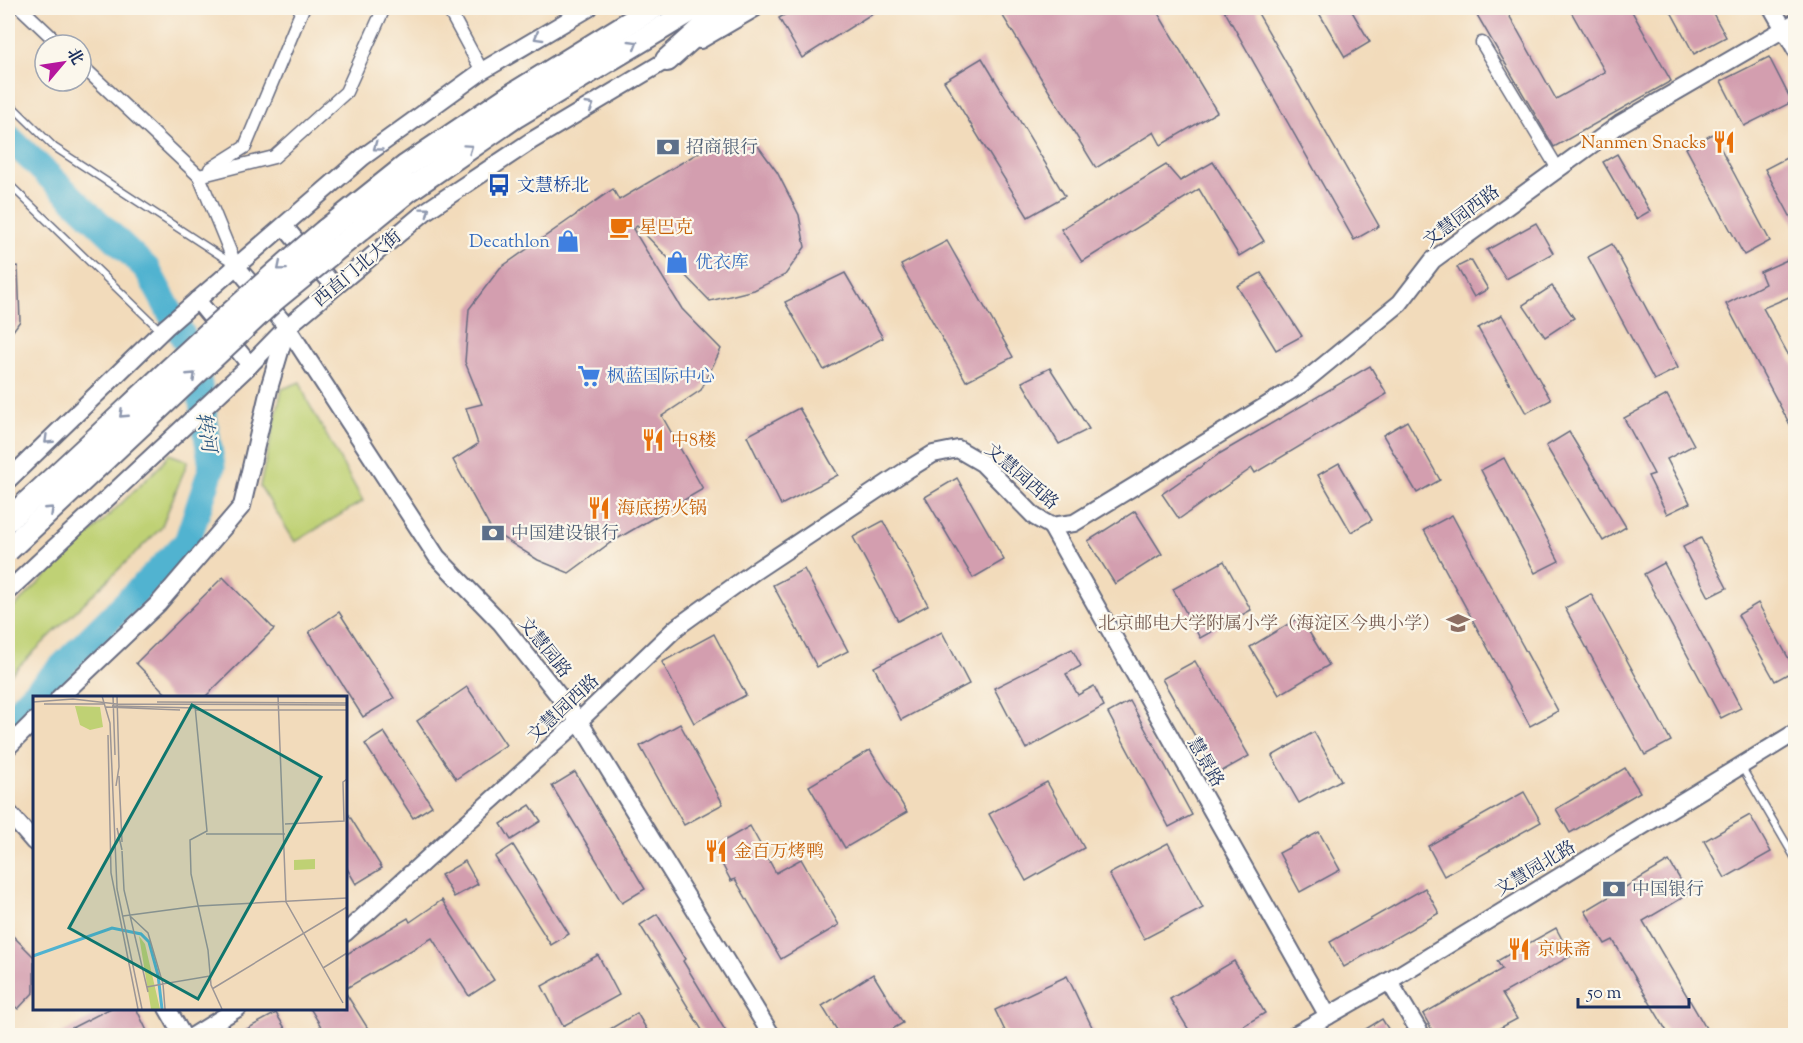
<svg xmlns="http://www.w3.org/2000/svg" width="1803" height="1043" viewBox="0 0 1803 1043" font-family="'Sorts Mill Goudy','Noto Serif SC',serif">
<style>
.green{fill:#bfd174;stroke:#6d8069;stroke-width:1.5}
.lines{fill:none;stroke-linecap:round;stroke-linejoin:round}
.river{stroke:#51b3d0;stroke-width:27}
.building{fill:#d39eaf}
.lane-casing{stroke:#666b7f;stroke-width:9}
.street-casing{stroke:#666b7f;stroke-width:15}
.secondary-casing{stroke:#666b7f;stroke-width:20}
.highway-casing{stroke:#666b7f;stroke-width:26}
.lane{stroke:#fff;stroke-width:6}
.street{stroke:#fff;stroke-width:12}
.secondary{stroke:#fff;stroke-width:16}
.highway{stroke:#fff;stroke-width:22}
.highway-bridge-casing{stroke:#666b7f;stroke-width:26;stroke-linecap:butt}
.highway-bridge{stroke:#fff;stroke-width:22}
.oneway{stroke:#8d97ae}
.labels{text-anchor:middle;stroke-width:4.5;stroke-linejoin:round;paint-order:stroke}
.food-label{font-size:18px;fill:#c56008;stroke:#fbf7ec;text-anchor:start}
.service-label{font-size:18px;fill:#4e5e75;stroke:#fbf7ec;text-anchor:start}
.transit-label{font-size:18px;fill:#164399;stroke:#fbf7ec;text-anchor:start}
.street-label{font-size:18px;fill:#1b2f5e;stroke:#fbf7ec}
.shop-label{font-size:18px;fill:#366cbe;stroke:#fbf7ec;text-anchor:start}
.education-label{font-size:18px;fill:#785e54;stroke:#fbf7ec;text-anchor:end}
.water-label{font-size:20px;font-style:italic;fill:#2b5780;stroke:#fbf7ec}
.inset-river{fill:none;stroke:#51b3d0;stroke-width:3}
.inset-road{fill:none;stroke:#9c9696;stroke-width:1.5}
.view{fill:#0f766e;fill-opacity:0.15;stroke:#0f766e;stroke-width:3}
.inset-edge{fill:none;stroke:#1b2f5e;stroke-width:3}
</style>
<rect width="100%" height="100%" fill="#fbf7ec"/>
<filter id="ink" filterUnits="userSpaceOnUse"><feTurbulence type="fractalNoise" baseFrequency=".0167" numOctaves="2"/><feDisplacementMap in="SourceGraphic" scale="12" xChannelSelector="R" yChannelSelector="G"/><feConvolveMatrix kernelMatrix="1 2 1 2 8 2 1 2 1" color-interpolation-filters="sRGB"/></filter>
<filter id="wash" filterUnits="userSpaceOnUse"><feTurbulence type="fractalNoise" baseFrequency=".008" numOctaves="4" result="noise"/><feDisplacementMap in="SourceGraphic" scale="24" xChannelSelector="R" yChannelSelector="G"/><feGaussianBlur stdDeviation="1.35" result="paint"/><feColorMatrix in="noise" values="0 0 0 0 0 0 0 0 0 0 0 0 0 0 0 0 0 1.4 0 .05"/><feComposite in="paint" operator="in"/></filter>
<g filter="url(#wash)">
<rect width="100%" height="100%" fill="#f2dbbb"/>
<g class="green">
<polygon points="300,382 308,402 363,501 295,542 260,486 282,389"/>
<polygon points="169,454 188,461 161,528 8,677 8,613 161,465"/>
</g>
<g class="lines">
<polyline class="river" points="8,137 147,269 195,359 212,467 187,542 8,720"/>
</g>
<g id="blocks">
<g class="building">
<polygon points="796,8 881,8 802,58 779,18"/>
<polygon points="998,8 1155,8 1217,112 1161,145 1154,132 1096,168"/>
<polygon points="1223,8 1255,8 1379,226 1354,240"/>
<polygon points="1316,8 1350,8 1370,42 1345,57"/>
<polygon points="1473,8 1505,8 1556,99 1605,72 1569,8 1630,8 1671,81 1554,147"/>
<polygon points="1669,8 1710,8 1726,37 1694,54"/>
<polygon points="1769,57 1792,102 1744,126 1721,81"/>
<polygon points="982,58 1065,196 1028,217 944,81"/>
<polygon points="1713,134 1770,241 1744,255 1686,148"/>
<polygon points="755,142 777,172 799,215 805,247 785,275 754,290 710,301 637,226 633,229 682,309 721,349 701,390 662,416 703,489 610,543 569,573 538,560 492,531 453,460 478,444 466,408 482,404 465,362 469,309 500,268 613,189 619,200 713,144"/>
<polygon points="1796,153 1796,227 1765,169"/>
<polygon points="1617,154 1650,211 1636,219 1603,162"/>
<polygon points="1213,162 1264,241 1239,256 1199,189 1082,262 1061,229 1166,165 1180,181"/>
<polygon points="1536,223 1553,253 1506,279 1487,250"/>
<polygon points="947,241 1013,357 966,381 901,265"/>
<polygon points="1612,244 1678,368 1654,380 1588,257"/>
<polygon points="1796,256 1796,294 1763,308 1796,369 1796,436 1726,304 1765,284 1760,272"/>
<polygon points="1471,260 1488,289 1474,297 1457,267"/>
<polygon points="18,266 20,321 8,338 8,267"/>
<polygon points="845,273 883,338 824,370 785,302"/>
<polygon points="1261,273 1302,336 1276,350 1237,286"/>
<polygon points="1552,286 1574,318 1545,337 1523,305"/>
<polygon points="1502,315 1551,400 1526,413 1478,328"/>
<polygon points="1370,366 1387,394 1255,473 1252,468 1179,519 1162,494 1219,454"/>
<polygon points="1050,368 1089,429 1059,444 1022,382"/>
<polygon points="1667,395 1694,445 1667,459 1690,503 1667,514 1648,476 1654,474 1624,418"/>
<polygon points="799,408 838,475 781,505 747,436"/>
<polygon points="1407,421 1440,480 1417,493 1383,435"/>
<polygon points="1569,432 1626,527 1603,541 1546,446"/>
<polygon points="1504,458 1559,561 1535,573 1481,470"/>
<polygon points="1339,463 1372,520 1351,532 1318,475"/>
<polygon points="957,478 1004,560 973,578 925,497"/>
<polygon points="1135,511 1162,554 1115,584 1088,541"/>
<polygon points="1452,515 1558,711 1530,726 1424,530"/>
<polygon points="883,521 928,605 898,621 853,537"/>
<polygon points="1701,538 1727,588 1709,597 1683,547"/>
<polygon points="1224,561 1251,610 1200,638 1173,589"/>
<polygon points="1664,563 1741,708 1721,718 1644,574"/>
<polygon points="804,569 848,651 817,667 773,585"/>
<polygon points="223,577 274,629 204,698 170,698 136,663"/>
<polygon points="1591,594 1671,741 1645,755 1565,608"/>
<polygon points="1758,603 1795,670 1775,681 1738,615"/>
<polygon points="339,612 394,698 363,717 309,632"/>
<polygon points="1300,617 1329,665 1279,695 1250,647"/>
<polygon points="942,632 969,684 901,720 874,667"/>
<polygon points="714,634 746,695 694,723 662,662"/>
<polygon points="1072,649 1081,666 1066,674 1078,695 1094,686 1104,706 1026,749 994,688"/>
<polygon points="1195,661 1249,756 1217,774 1162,679"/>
<polygon points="467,687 506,745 456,779 417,721"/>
<polygon points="1130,701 1192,815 1169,827 1108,713"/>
<polygon points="680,724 723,804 684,825 640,746"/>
<polygon points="384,732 432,806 413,818 365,744"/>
<polygon points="1314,732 1341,780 1299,803 1272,756"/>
<polygon points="870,750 907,812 845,848 809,786"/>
<polygon points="1625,768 1640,792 1570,833 1556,809"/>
<polygon points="575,772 645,889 622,903 552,786"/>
<polygon points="1047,782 1084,848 1026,881 989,814"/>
<polygon points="1524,792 1541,822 1444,876 1428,846"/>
<polygon points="530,805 541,821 511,840 501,824"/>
<polygon points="345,809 382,868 356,884 345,865"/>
<polygon points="1750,815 1771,852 1725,878 1704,841"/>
<polygon points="750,826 776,873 801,859 839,925 781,959 735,879 731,881 713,847"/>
<polygon points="1319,832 1340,870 1300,892 1279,853"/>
<polygon points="1168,843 1203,908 1144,939 1109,874"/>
<polygon points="513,845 569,934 551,945 495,857"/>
<polygon points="465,861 478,884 454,897 441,875"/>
<polygon points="1669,861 1689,894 1643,921 1710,1035 1669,1035 1613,940 1605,944 1585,911"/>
<polygon points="1425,888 1439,913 1344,967 1330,942"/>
<polygon points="442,900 494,980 469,996 432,938 345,989 345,955 408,918 410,922"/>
<polygon points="657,914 685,959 683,961 728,1035 705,1035 677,989 679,988 640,925"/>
<polygon points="1556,928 1571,956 1502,994 1517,1019 1487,1035 1435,1035 1423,1014 1502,969 1497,961"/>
<polygon points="8,931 34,957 34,992 18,1009 8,1000"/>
<polygon points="598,955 619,995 563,1026 542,986"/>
<polygon points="1234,961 1265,1013 1228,1035 1192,1035 1170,999"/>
<polygon points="873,974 903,1023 882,1035 840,1035 822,1006"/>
<polygon points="1067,976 1096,1035 1007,1035 995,1010"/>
<polygon points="345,992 372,1035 326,1035 310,1008 345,1008"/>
<polygon points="111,1008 136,1008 149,1035 58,1035"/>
<polygon points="276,1013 289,1035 236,1035"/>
<polygon points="637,1013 650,1035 600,1035"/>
<polygon points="1382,1019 1392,1035 1356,1035"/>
</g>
</g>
</g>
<g filter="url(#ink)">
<use href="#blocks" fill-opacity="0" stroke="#666b7f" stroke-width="1.5"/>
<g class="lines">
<g class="lane-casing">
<g id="lane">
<polyline points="8,102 54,147 233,264"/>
<polyline points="8,183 161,331"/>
<polyline points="1741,766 1796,860"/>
</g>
</g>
<g class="street-casing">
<g id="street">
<polyline points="21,8 60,45"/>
<polyline points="448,8 482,71"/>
<polyline points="1482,43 1558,169"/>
<polyline points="81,65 199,176 236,266"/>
<polyline points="210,169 245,147 303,8"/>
<polyline points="199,176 274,157 346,92 384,8"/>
</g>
</g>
<g class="secondary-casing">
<g id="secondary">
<polyline points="1772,8 1796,50"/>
<polyline points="700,40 755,8"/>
<polyline points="284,226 334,286"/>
<polyline points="236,266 287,327 437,557 501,623 579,721 772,1036"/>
<polyline points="197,300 250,365"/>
<polyline points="8,480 166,327 363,157 482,71 589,8"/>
<polyline points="1051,526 1328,1016"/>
<polyline points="8,591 250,365 287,327 426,211 531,141 675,55"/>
<polyline points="59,698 158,604 242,506 270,385 286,331"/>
<polyline points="8,747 34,721"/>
<polyline points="8,812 34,842"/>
<polyline points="345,933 579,721 677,627 755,571 907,470 933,454 958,449 982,463 1035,517 1051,526 1074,523 1300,385 1400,303 1433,260 1620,124 1796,22"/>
<polyline points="1389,981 1422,1036"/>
<polyline points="167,1008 183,1036"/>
<polyline points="193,1036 238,1008"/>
<polyline points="1293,1036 1389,981 1796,732"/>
</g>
</g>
<g class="highway-casing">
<g id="highway">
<polyline points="667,60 725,8"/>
<polyline points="326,230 406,166 507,98 653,8"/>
<polyline points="339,247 409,190 516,116 695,8"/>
</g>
</g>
<use href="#lane" class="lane"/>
<use href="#street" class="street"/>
<use href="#secondary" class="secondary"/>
<use href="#highway" class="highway"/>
<g class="highway-bridge-casing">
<g id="highway-bridge">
<path d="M8 520C114 424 216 322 326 230"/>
<polyline points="8,550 274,300 339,247"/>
</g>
</g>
<use href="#highway-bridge" class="highway-bridge"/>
</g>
<defs><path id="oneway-chevron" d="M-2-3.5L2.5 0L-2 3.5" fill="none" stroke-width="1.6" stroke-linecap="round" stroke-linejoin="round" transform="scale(1.5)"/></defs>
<g class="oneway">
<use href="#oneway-chevron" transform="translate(538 37) rotate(149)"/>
<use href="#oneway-chevron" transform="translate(634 44) rotate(-31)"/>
<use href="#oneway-chevron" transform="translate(590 106) rotate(-31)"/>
<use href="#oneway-chevron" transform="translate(377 147) rotate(144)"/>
<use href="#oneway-chevron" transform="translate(469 148) rotate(-35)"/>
<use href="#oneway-chevron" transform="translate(426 211) rotate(-37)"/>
<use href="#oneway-chevron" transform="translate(281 267) rotate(140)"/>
<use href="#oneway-chevron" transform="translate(192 376) rotate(-43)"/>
<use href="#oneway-chevron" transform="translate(123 414) rotate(137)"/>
<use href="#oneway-chevron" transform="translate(48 440) rotate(136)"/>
<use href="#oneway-chevron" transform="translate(50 510) rotate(-43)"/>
</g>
</g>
<defs>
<g id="restaurant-bare" transform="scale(1.8)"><path d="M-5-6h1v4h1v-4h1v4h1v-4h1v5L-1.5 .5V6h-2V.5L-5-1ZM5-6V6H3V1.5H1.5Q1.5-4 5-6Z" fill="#e8710a" stroke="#fbf7ec" stroke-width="2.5" paint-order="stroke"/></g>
<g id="bank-bare" transform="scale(1.8)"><path d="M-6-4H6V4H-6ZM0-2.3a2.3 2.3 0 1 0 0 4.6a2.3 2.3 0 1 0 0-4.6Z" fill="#5c6f8a" stroke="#fbf7ec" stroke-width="2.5" paint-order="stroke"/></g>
<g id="bus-bare" transform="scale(1.8)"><path d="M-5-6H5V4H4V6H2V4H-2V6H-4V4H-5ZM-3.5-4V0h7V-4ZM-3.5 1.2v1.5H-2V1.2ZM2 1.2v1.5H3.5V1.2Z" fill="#1a4fb4" stroke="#fbf7ec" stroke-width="2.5" paint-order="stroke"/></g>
<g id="cafe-bare" transform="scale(1.8)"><path d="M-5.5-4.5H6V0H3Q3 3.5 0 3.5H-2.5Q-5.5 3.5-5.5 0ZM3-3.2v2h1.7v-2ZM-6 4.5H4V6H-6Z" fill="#e8710a" stroke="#fbf7ec" stroke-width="2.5" paint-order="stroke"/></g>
<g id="shop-bare" transform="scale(1.8)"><path d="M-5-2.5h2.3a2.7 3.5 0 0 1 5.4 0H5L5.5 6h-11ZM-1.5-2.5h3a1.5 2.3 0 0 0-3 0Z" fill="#3f7fe0" stroke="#fbf7ec" stroke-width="2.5" paint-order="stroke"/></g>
<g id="supermarket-bare" transform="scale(1.8)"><path d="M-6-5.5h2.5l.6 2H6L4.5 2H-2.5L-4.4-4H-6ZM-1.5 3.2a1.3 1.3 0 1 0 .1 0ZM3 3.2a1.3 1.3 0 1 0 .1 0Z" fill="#3f7fe0" stroke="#fbf7ec" stroke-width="2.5" paint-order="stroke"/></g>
<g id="school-bare" transform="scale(1.8)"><path d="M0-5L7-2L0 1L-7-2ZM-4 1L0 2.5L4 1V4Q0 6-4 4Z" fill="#8d6e63" stroke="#fbf7ec" stroke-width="2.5" paint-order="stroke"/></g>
</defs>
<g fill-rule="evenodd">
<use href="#restaurant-bare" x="1724" y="142"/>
<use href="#bank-bare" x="668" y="147"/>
<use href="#bus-bare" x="499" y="185"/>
<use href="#cafe-bare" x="621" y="227"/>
<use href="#shop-bare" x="568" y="241"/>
<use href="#shop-bare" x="677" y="262"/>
<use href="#supermarket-bare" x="589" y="376"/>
<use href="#restaurant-bare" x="653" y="440"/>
<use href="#restaurant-bare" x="599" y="508"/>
<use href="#bank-bare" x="493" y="533"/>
<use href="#school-bare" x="1458" y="623"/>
<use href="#restaurant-bare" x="716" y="851"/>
<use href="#bank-bare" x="1614" y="889"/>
<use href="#restaurant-bare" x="1519" y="949"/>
</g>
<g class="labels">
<g class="food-label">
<text x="1706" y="148" text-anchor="end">Nanmen Snacks</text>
<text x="639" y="233">星巴克</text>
<text x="671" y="446">中8楼</text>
<text x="617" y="514">海底捞火锅</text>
<text x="734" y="857">金百万烤鸭</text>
<text x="1537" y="955">京味斋</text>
</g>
<g class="service-label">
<text x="686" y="153">招商银行</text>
<text x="511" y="539">中国建设银行</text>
<text x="1632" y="895">中国银行</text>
</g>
<g class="transit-label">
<text x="517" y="191">文慧桥北</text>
</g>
<g class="street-label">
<text transform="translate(1461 216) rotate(-37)" y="6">文慧园西路</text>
<text transform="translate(357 268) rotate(-40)" y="6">西直门北大街</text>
<text transform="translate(1022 476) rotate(41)" y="6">文慧园西路</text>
<text transform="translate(545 647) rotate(51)" y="6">文慧园路</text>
<text transform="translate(563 708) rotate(-43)" y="6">文慧园西路</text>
<text transform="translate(1206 762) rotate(60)" y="6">慧景路</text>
<text transform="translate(1535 868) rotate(-31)" y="6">文慧园北路</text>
</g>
<g class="shop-label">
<text x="550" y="247" text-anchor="end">Decathlon</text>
<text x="695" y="268">优衣库</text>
<text x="607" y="382">枫蓝国际中心</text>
</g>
<g class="education-label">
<text x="1440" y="629">北京邮电大学附属小学（海淀区今典小学）</text>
</g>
<g class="water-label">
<text transform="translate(207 432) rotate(81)" y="7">转河</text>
</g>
</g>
<g transform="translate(33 696)">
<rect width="314" height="314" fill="#f2dbbb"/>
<path d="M42 10 67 11 70 31 57 34 47 29ZM282 163V173L261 174V164ZM106 240 112 248 127 313H118Z" fill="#bfd174"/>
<path class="inset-river" d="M0 260 79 232 108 238 116 246 125 279 129 313"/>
<path class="inset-road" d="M69 0 77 27 84 193 109 313M80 0 82 59M84 0 86 71M245 0 253 206 310 307M0 6 40 3 84 8 314 9M124 6 314 7M11 8H71M79 10 164 12M162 10 174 135 157 144 158 178 175 254 178 289 189 313M73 11 147 14M163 14H314M75 39 78 177 105 313M86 80 89 146M83 90 86 71M252 128 311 125 310 86 314 83M84 132 89 154M173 138H252M89 155 91 194 115 296M90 220 165 210 314 202M97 220 115 237 130 288 177 280M290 272 314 257M114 291 130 288 132 313M179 293 314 211"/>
<path class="view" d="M159 9 288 81 165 303 36 232Z"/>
<rect width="314" height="314" class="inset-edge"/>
</g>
<rect width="1803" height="1043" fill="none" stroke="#fbf7ec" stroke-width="30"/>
<g transform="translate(63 63) rotate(61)"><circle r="28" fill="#fbf7ec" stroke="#a1a7b3" stroke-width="1.5"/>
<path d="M0-4.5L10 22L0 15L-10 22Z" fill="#b5179e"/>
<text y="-9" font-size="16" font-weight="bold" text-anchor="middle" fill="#1b2f5e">北</text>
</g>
<path d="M1578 998v9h111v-9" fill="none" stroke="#1b2f5e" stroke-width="3"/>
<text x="1587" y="998" font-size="18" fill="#1b2f5e" stroke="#fbf7ec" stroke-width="4.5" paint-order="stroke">50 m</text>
</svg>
